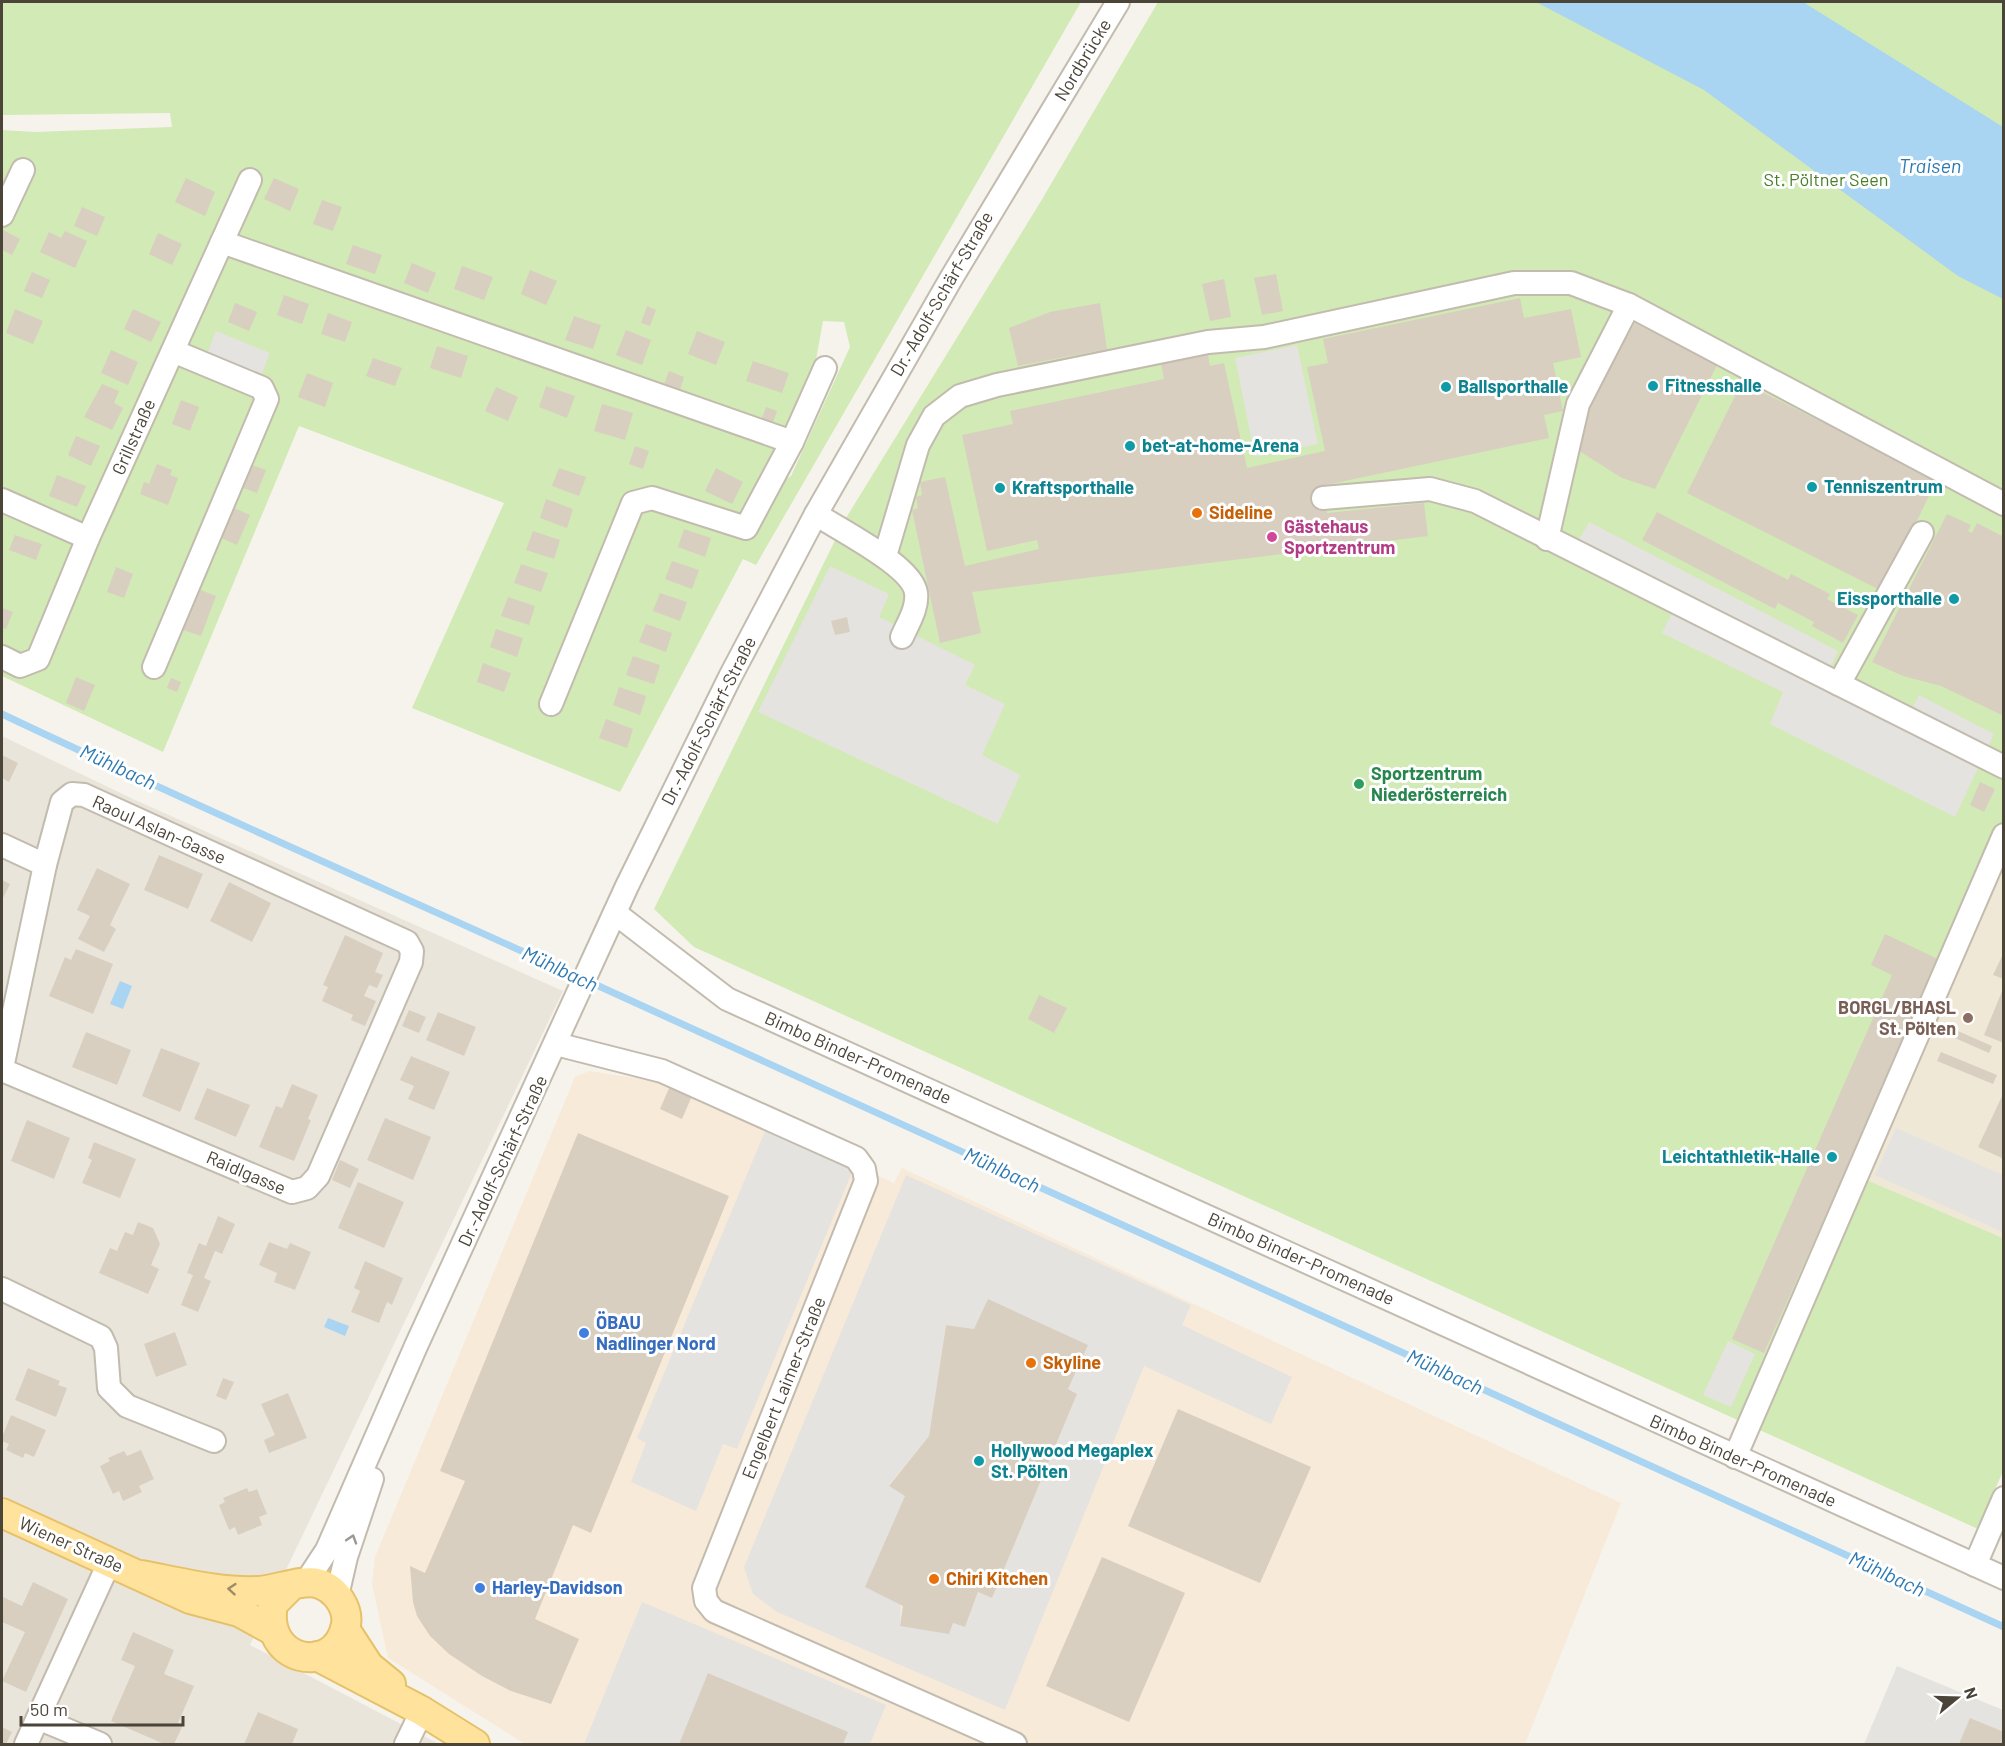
<svg xmlns="http://www.w3.org/2000/svg" width="2005" height="1746" viewBox="0 0 2005 1746" font-family="Barlow,sans-serif">
<style>
.residential{fill:#eae5da}
.commercial{fill:#f7ead8}
.education{fill:#efe8d6}
.green{fill:#d2eab5;fill-rule:evenodd}
.parking{fill:#e5e3e0;fill-rule:evenodd}
.water{fill:#a9d4f2}
.lines{fill:none;stroke-linecap:round;stroke-linejoin:round}
.stream{stroke:#a9d4f2;stroke-width:7}
.building{fill:#d8cfc1}
.minor-casing{stroke:#c2bbae;stroke-width:26}
.major-casing{stroke:#e6c16a;stroke-width:32}
.minor{stroke:#fff;stroke-width:22}
.major{stroke:#ffe39c;stroke-width:28}
.oneway{stroke:#9c9892}
.oneway2{stroke:#9c8c66}
.culture-dot{fill:#0f9aa8;stroke:#fff;stroke-width:2}
.food-dot{fill:#e8710a;stroke:#fff;stroke-width:2}
.hotel-dot{fill:#d1479c;stroke:#fff;stroke-width:2}
.leisure-dot{fill:#2e9e5b;stroke:#fff;stroke-width:2}
.education-dot{fill:#8d6e63;stroke:#fff;stroke-width:2}
.shop-dot{fill:#3f7fe0;stroke:#fff;stroke-width:2}
.labels{text-anchor:middle;stroke-width:6;stroke-linejoin:round;paint-order:stroke}
.street-label{font-size:18px;fill:#4b4439;stroke:#fff}
.park-label{font-size:18px;fill:#4a7f2a;stroke:#fff}
.culture-label{font-size:18px;font-weight:bold;fill:#0d838f;stroke:#fff;text-anchor:start}
.food-label{font-size:18px;font-weight:bold;fill:#c56008;stroke:#fff;text-anchor:start}
.hotel-label{font-size:18px;font-weight:bold;fill:#b23c85;stroke:#fff;text-anchor:start}
.leisure-label{font-size:18px;font-weight:bold;fill:#27864d;stroke:#fff;text-anchor:start}
.education-label{font-size:18px;font-weight:bold;fill:#785e54;stroke:#fff;text-anchor:end}
.shop-label{font-size:18px;font-weight:bold;fill:#366cbe;stroke:#fff;text-anchor:start}
.water-label{font-size:20px;font-style:italic;fill:#2e7ab2;stroke:#fff}
</style>
<rect width="100%" height="100%" fill="#f6f3ec"/>
<polygon class="residential" points="2,736 133,799 563,991 250,1645 439,1744 2,1744"/>
<polygon class="commercial" points="589,1071 673,1084 894,1183 902,1168 1621,1503 1525,1744 525,1744 388,1658 372,1584 375,1557 575,1077"/>
<polygon class="education" points="2003,858 2003,1238 1862,1178"/>
<g class="green">
<path d="M2 2H1081L756 565 743 559 620 792 412 708 504 503 299 426 163 752 2 676V130L35 132 172 127 170 113 2 115ZM823 321 844 322 850 347 791 476 773 488 816 360Z"/>
<polygon points="1158,2 2003,2 2003,858 1862,1178 2003,1238 2003,1471 1978,1529 694,947 654,909 846,518 1041,201"/>
</g>
<g class="parking">
<polygon points="216,331 270,353 261,376 207,354"/>
<polygon points="1297,345 1318,444 1255,457 1235,358"/>
<polygon points="1589,522 1838,651 1829,670 1579,540"/>
<polygon points="830,566 889,594 879,617 975,665 965,685 1005,704 982,755 1020,775 998,824 758,712"/>
<polygon points="1673,611 1904,725 1919,695 1994,734 1955,817 1770,724 1783,692 1662,633"/>
<polygon points="1896,1128 2003,1175 2003,1232 1875,1175"/>
<polygon points="765,1131 853,1170 737,1449 723,1444 696,1511 631,1482 646,1443 637,1438"/>
<path d="M906 1175 1191 1305 1182 1325 1292 1377 1271 1424 1144 1366 1005 1710 777 1612 753 1594 744 1567ZM946 1325 1087 1346 1068 1389 1077 1394 992 1598 978 1592 965 1627 953 1623 900 1626 905 1496 889 1485 929 1436Z"/>
<polygon points="1728,1341 1755,1354 1731,1407 1703,1395"/>
<polygon points="642,1602 886,1705 870,1744 843,1744 847,1733 709,1673 679,1744 584,1744"/>
<polygon points="1897,1666 2003,1710 2003,1744 1864,1744"/>
</g>
<g class="water">
<polygon points="1536,2 1803,2 2003,127 2003,299 1958,276 1704,90"/>
<polygon points="120,981 132,986 123,1009 110,1004"/>
<polygon points="328,1318 349,1326 345,1336 324,1327"/>
</g>
<g class="lines">
<path class="stream" d="M2 714C208 812 418 903 625 998 1084 1209 1545 1416 2004 1627"/>
</g>
<g class="building">
<polygon points="186,178 215,192 205,216 175,202"/>
<polygon points="274,178 299,189 290,211 264,199"/>
<polygon points="322,200 342,207 333,231 313,224"/>
<polygon points="82,207 105,217 97,236 74,226"/>
<polygon points="3,230 20,239 12,255 2,250"/>
<polygon points="65,231 87,241 75,268 40,252 49,232 61,238"/>
<polygon points="158,233 182,244 172,265 149,254"/>
<polygon points="353,245 382,255 375,274 346,264"/>
<polygon points="412,263 436,273 428,293 404,283"/>
<polygon points="462,266 493,277 484,300 454,289"/>
<polygon points="530,270 557,281 546,305 521,294"/>
<polygon points="32,272 50,280 42,298 24,291"/>
<polygon points="1276,274 1283,311 1262,315 1254,278"/>
<polygon points="1224,279 1231,317 1210,321 1202,284"/>
<polygon points="284,295 309,304 302,324 277,315"/>
<polygon points="1520,298 1524,318 1571,309 1581,357 1553,363 1563,411 1544,415 1549,438 1321,486 1327,513 1424,503 1428,536 972,592 981,633 940,643 912,510 918,508 916,497 922,495 920,482 945,477 965,566 1039,549 1037,540 987,551 962,435 1013,424 1010,411 1164,379 1161,364 1208,355 1210,366 1224,363 1247,468 1325,451 1307,367 1328,363 1323,339"/>
<polygon points="235,303 257,312 249,331 228,322"/>
<polygon points="1100,303 1107,349 1018,366 1009,328 1050,312"/>
<polygon points="647,306 656,310 650,326 641,323"/>
<polygon points="15,309 43,321 33,344 6,333"/>
<polygon points="133,309 161,322 151,342 124,329"/>
<polygon points="328,313 352,322 345,342 321,334"/>
<polygon points="574,316 601,325 593,349 565,340"/>
<polygon points="1635,323 1717,365 1655,489 1622,478 1573,447 1587,406"/>
<polygon points="626,330 651,340 642,365 616,355"/>
<polygon points="697,331 725,342 716,365 688,354"/>
<polygon points="437,346 468,356 461,378 430,368"/>
<polygon points="111,350 138,362 128,385 101,373"/>
<polygon points="373,358 402,368 395,386 366,376"/>
<polygon points="753,361 789,373 782,393 746,381"/>
<polygon points="669,371 684,377 679,393 663,387"/>
<polygon points="307,373 333,383 325,407 298,397"/>
<polygon points="1742,382 1937,480 1882,591 1687,493"/>
<polygon points="102,384 119,391 114,403 123,408 112,430 84,417"/>
<polygon points="546,386 575,396 567,418 539,407"/>
<polygon points="496,387 518,397 508,421 485,411"/>
<polygon points="181,400 199,407 190,431 172,424"/>
<polygon points="602,404 633,413 625,440 594,431"/>
<polygon points="766,407 777,411 772,425 761,421"/>
<polygon points="76,436 100,446 91,466 68,455"/>
<polygon points="635,446 649,451 643,469 629,464"/>
<polygon points="157,464 172,470 170,475 178,478 168,505 140,494 144,482 149,484"/>
<polygon points="249,464 266,470 257,493 241,487"/>
<polygon points="559,468 586,477 579,496 552,486"/>
<polygon points="716,468 743,482 732,504 705,491"/>
<polygon points="57,475 86,486 77,507 49,496"/>
<polygon points="546,499 573,509 567,528 540,518"/>
<polygon points="232,507 250,515 237,545 219,537"/>
<polygon points="1657,512 1788,580 1791,574 1830,594 1827,599 1858,615 1843,643 1812,626 1814,622 1778,603 1775,609 1642,540"/>
<polygon points="1947,514 1971,525 1968,531 1972,533 1977,523 2004,537 2004,716 1941,686 1903,676 1872,662"/>
<polygon points="684,529 711,538 705,557 678,547"/>
<polygon points="533,531 560,540 554,559 526,550"/>
<polygon points="15,535 42,544 36,560 9,550"/>
<polygon points="672,561 699,570 692,589 665,579"/>
<polygon points="521,564 548,573 541,592 514,583"/>
<polygon points="116,567 133,574 124,598 107,592"/>
<polygon points="193,587 216,596 201,636 177,628"/>
<polygon points="660,593 687,602 680,621 653,611"/>
<polygon points="508,597 535,606 529,625 501,616"/>
<polygon points="2,608 13,612 6,629 2,628"/>
<polygon points="847,617 850,632 835,635 831,621"/>
<polygon points="646,624 672,633 666,652 639,642"/>
<polygon points="496,629 523,638 517,657 490,647"/>
<polygon points="633,656 660,665 654,684 626,675"/>
<polygon points="483,663 511,673 504,692 477,682"/>
<polygon points="76,677 95,685 84,711 66,703"/>
<polygon points="171,678 181,682 177,692 167,688"/>
<polygon points="619,687 646,696 640,715 613,705"/>
<polygon points="606,719 633,729 627,748 599,738"/>
<polygon points="2,755 18,763 9,782 2,778"/>
<polygon points="1980,782 1995,789 1984,812 1970,805"/>
<polygon points="159,855 203,874 188,909 144,890"/>
<polygon points="97,868 130,884 110,925 116,929 104,952 78,939 90,916 77,910"/>
<polygon points="2,880 10,884 2,900"/>
<polygon points="229,882 271,903 252,942 210,921"/>
<polygon points="1885,934 1940,960 1764,1353 1732,1339 1892,975 1871,965"/>
<polygon points="345,935 383,953 375,972 383,975 377,988 369,985 364,996 376,1001 365,1026 351,1020 353,1015 322,1001 328,987 323,985"/>
<polygon points="76,949 113,964 93,1014 49,996 65,957 71,960"/>
<polygon points="2004,952 2004,979 1993,975"/>
<polygon points="2003,989 2004,989 2004,1043 1984,1035"/>
<polygon points="1039,995 1067,1008 1054,1033 1028,1019"/>
<polygon points="409,1010 426,1017 419,1033 402,1026"/>
<polygon points="438,1012 476,1027 464,1056 426,1040"/>
<polygon points="1951,1028 1992,1046 1989,1053 1948,1035"/>
<polygon points="86,1032 131,1050 117,1085 72,1067"/>
<polygon points="161,1048 200,1063 180,1112 142,1096"/>
<polygon points="1941,1052 1997,1075 1993,1084 1937,1061"/>
<polygon points="411,1056 450,1072 434,1110 408,1099 414,1086 400,1080"/>
<polygon points="292,1084 318,1095 308,1119 311,1120 294,1161 259,1147 276,1106 282,1108"/>
<polygon points="670,1086 692,1096 682,1119 660,1109"/>
<polygon points="207,1088 250,1105 236,1137 194,1119"/>
<polygon points="2004,1092 2004,1159 1978,1147"/>
<polygon points="385,1118 431,1137 413,1180 367,1160"/>
<polygon points="27,1120 70,1138 54,1179 11,1161"/>
<polygon points="578,1133 729,1196 591,1533 573,1525 535,1619 579,1639 551,1704 511,1691 482,1676 449,1654 430,1636 417,1616 413,1602 410,1566 425,1573 465,1481 440,1471"/>
<polygon points="94,1142 136,1159 120,1198 82,1183 92,1160 88,1158"/>
<polygon points="340,1160 359,1169 350,1188 332,1180"/>
<polygon points="358,1182 404,1202 384,1248 338,1228"/>
<polygon points="218,1216 235,1224 222,1254 215,1251 204,1278 211,1281 198,1312 181,1305 193,1275 187,1273 199,1243 206,1246"/>
<polygon points="138,1222 153,1228 160,1244 151,1265 159,1269 148,1294 99,1273 110,1248 117,1251 125,1232 133,1235"/>
<polygon points="269,1242 287,1249 290,1243 311,1252 295,1290 274,1282 277,1273 259,1265"/>
<polygon points="365,1261 403,1278 392,1305 387,1302 379,1323 351,1312 360,1291 354,1288"/>
<polygon points="988,1299 1088,1345 1068,1389 1077,1394 992,1598 978,1592 965,1627 953,1623 949,1634 900,1626 903,1606 865,1587 905,1496 889,1486 929,1436 946,1325 974,1329"/>
<polygon points="175,1332 187,1365 156,1377 144,1344"/>
<polygon points="28,1368 60,1381 58,1385 67,1388 56,1417 15,1400"/>
<polygon points="223,1378 234,1382 226,1400 216,1396"/>
<polygon points="288,1393 307,1438 269,1453 264,1440 275,1435 261,1404"/>
<polygon points="1178,1409 1311,1467 1260,1583 1128,1526"/>
<polygon points="11,1415 46,1430 34,1457 25,1453 23,1458 6,1450 9,1444 2,1441 2,1437"/>
<polygon points="141,1450 154,1479 139,1486 142,1492 123,1501 119,1491 113,1494 100,1466 110,1461 108,1458 124,1451 127,1456"/>
<polygon points="247,1488 249,1492 257,1489 267,1514 259,1517 262,1525 238,1535 235,1527 229,1530 219,1505 225,1502 223,1498"/>
<polygon points="1102,1557 1185,1593 1129,1722 1046,1686"/>
<polygon points="33,1582 68,1599 26,1692 2,1681 25,1632 2,1622 2,1602 3,1597 22,1606"/>
<polygon points="133,1632 174,1650 164,1674 194,1686 178,1723 183,1725 174,1744 164,1744 111,1721 135,1666 121,1660"/>
<polygon points="708,1673 848,1732 843,1744 679,1744"/>
<polygon points="258,1712 298,1729 292,1744 244,1744"/>
<polygon points="1970,1718 2004,1732 2004,1744 1959,1744"/>
<polygon points="2,1727 12,1732 6,1744 2,1744"/>
</g>
<g class="lines">
<g class="minor-casing">
<g id="minor">
<polyline points="2,215 23,170"/>
<polyline points="222,242 792,442 825,368"/>
<polyline points="1323,498 1430,489 1475,501 2004,767"/>
<polyline points="2,500 88,538"/>
<path d="M816 514C839 530 913 566 916 593 918 608 908 623 902 637"/>
<polyline points="1547,539 1578,404 1629,305"/>
<polyline points="885,556 918,445 934,416 960,396 997,385 1208,342 1264,337 1514,283 1571,283 1629,305 2004,504"/>
<polyline points="2,657 20,666 38,659 88,538 250,180"/>
<polyline points="154,667 267,399 262,388 173,351"/>
<polyline points="1839,684 1922,533"/>
<polyline points="551,704 633,503 652,498 746,528 792,442"/>
<polyline points="2,845 45,865"/>
<polyline points="615,913 727,999 2004,1578"/>
<polyline points="556,1044 662,1071 856,1158 864,1169 866,1181 704,1588 706,1601 714,1611 1015,1744"/>
<polyline points="2,1068 45,865 62,802 72,794 84,795 407,942 412,951 411,962 318,1176 307,1188 292,1192 2,1070"/>
<polyline points="2,1289 101,1337 106,1348 109,1388 127,1406 214,1441"/>
<polyline points="1735,1457 2004,835"/>
<polyline points="1975,1565 2004,1498"/>
<polyline points="306,1582 327,1550 416,1346 627,886 730,677 816,514 952,277 1118,2"/>
<polyline points="337,1596 346,1557 372,1479"/>
<polyline points="38,1718 100,1744"/>
<polyline points="26,1744 109,1563"/>
<polyline points="406,1744 422,1711"/>
</g>
</g>
<g class="major-casing">
<g id="major">
<polyline points="2,1513 190,1599 239,1612 272,1630"/>
<path d="M141 1575C179 1582 220 1593 259 1591 276 1590 303 1579 317 1583 336 1588 351 1610 345 1629 332 1676 262 1662 273 1604L290 1587"/>
<polyline points="345,1629 369,1666 391,1684"/>
<polyline points="317,1656 422,1711 475,1744"/>
</g>
</g>
<use href="#minor" class="minor"/>
<use href="#major" class="major"/>
</g>
<defs><path id="oneway-chevron" d="M-2-3.5L2.5 0L-2 3.5" fill="none" stroke-width="1.6" stroke-linecap="round" stroke-linejoin="round" transform="scale(1.5)"/></defs>
<use class="oneway" href="#oneway-chevron" transform="translate(352 1539) rotate(-72)"/>
<use class="oneway2" href="#oneway-chevron" transform="translate(232 1589) rotate(-175)"/>
<g class="culture-dot">
<circle cx="1653" cy="386" r="6"/>
<circle cx="1446" cy="387" r="6"/>
<circle cx="1130" cy="446" r="6"/>
<circle cx="1812" cy="487" r="6"/>
<circle cx="1000" cy="488" r="6"/>
<circle cx="1954" cy="599" r="6"/>
<circle cx="1832" cy="1157" r="6"/>
<circle cx="979" cy="1461" r="6"/>
</g>
<g class="food-dot">
<circle cx="1197" cy="513" r="6"/>
<circle cx="1031" cy="1363" r="6"/>
<circle cx="934" cy="1579" r="6"/>
</g>
<circle class="hotel-dot" cx="1272" cy="537" r="6"/>
<circle class="leisure-dot" cx="1359" cy="784" r="6"/>
<circle class="education-dot" cx="1968" cy="1018" r="6"/>
<g class="shop-dot">
<circle cx="584" cy="1333" r="6"/>
<circle cx="480" cy="1588" r="6"/>
</g>
<g class="labels">
<g class="street-label">
<text transform="translate(1083 60) rotate(-59)" y="6">Nordbrücke</text>
<text transform="translate(942 294) rotate(-60)" y="6">Dr.-Adolf-Schärf-Straße</text>
<text transform="translate(134 437) rotate(-66)" y="6">Grillstraße</text>
<text transform="translate(709 721) rotate(-63)" y="6">Dr.-Adolf-Schärf-Straße</text>
<text transform="translate(159 830) rotate(24)" y="6">Raoul Aslan-Gasse</text>
<text transform="translate(858 1058) rotate(24)" y="6">Bimbo Binder-Promenade</text>
<text transform="translate(503 1161) rotate(-65)" y="6">Dr.-Adolf-Schärf-Straße</text>
<text transform="translate(246 1173) rotate(23)" y="6">Raidlgasse</text>
<text transform="translate(1301 1259) rotate(24)" y="6">Bimbo Binder-Promenade</text>
<text transform="translate(784 1388) rotate(-68)" y="6">Engelbert Laimer-Straße</text>
<text transform="translate(1743 1461) rotate(24)" y="6">Bimbo Binder-Promenade</text>
<text transform="translate(71 1545) rotate(24)" y="6">Wiener Straße</text>
</g>
<g class="park-label">
<text x="1826" y="186">St. Pöltner Seen</text>
</g>
<g class="culture-label">
<text x="1665" y="392">Fitnesshalle</text>
<text x="1458" y="393">Ballsporthalle</text>
<text x="1142" y="452">bet-at-home-Arena</text>
<text x="1824" y="493">Tenniszentrum</text>
<text x="1012" y="494">Kraftsporthalle</text>
<text x="1942" y="605" text-anchor="end">Eissporthalle</text>
<text x="1820" y="1163" text-anchor="end">Leichtathletik-Halle</text>
<text x="991" y="1457">Hollywood Megaplex<tspan x="991" dy="21">St. Pölten</tspan></text>
</g>
<g class="food-label">
<text x="1209" y="519">Sideline</text>
<text x="1043" y="1369">Skyline</text>
<text x="946" y="1585">Chiri Kitchen</text>
</g>
<g class="hotel-label">
<text x="1284" y="533">Gästehaus<tspan x="1284" dy="21">Sportzentrum</tspan></text>
</g>
<g class="leisure-label">
<text x="1371" y="780">Sportzentrum<tspan x="1371" dy="21">Niederösterreich</tspan></text>
</g>
<g class="education-label">
<text x="1956" y="1014">BORGL/BHASL<tspan x="1956" dy="21">St. Pölten</tspan></text>
</g>
<g class="shop-label">
<text x="596" y="1329">ÖBAU<tspan x="596" dy="21">Nadlinger Nord</tspan></text>
<text x="492" y="1594">Harley-Davidson</text>
</g>
<g class="water-label">
<text x="1930" y="173">Traisen</text>
<text transform="translate(118 767) rotate(25)" y="7">Mühlbach</text>
<text transform="translate(560 969) rotate(25)" y="7">Mühlbach</text>
<text transform="translate(1002 1170) rotate(25)" y="7">Mühlbach</text>
<text transform="translate(1445 1372) rotate(25)" y="7">Mühlbach</text>
<text transform="translate(1887 1574) rotate(25)" y="7">Mühlbach</text>
</g>
</g>
<rect width="2005" height="1746" fill="none" stroke="#4b4439" stroke-width="6"/>
<g transform="translate(1957 1698) rotate(71)" stroke="#ffffff" stroke-width="4.5" paint-order="stroke">
<path d="M0-4.5L10 22L0 15L-10 22Z" fill="#4b4439"/>
<text y="-9" font-size="16" font-weight="bold" text-anchor="middle" fill="#4b4439">N</text>
</g>
<path d="M21 1716v9h162v-9" fill="none" stroke="#4b4439" stroke-width="3"/>
<text x="30" y="1716" font-size="18" fill="#4b4439" stroke="#ffffff" stroke-width="4.5" paint-order="stroke">50 m</text>
</svg>
